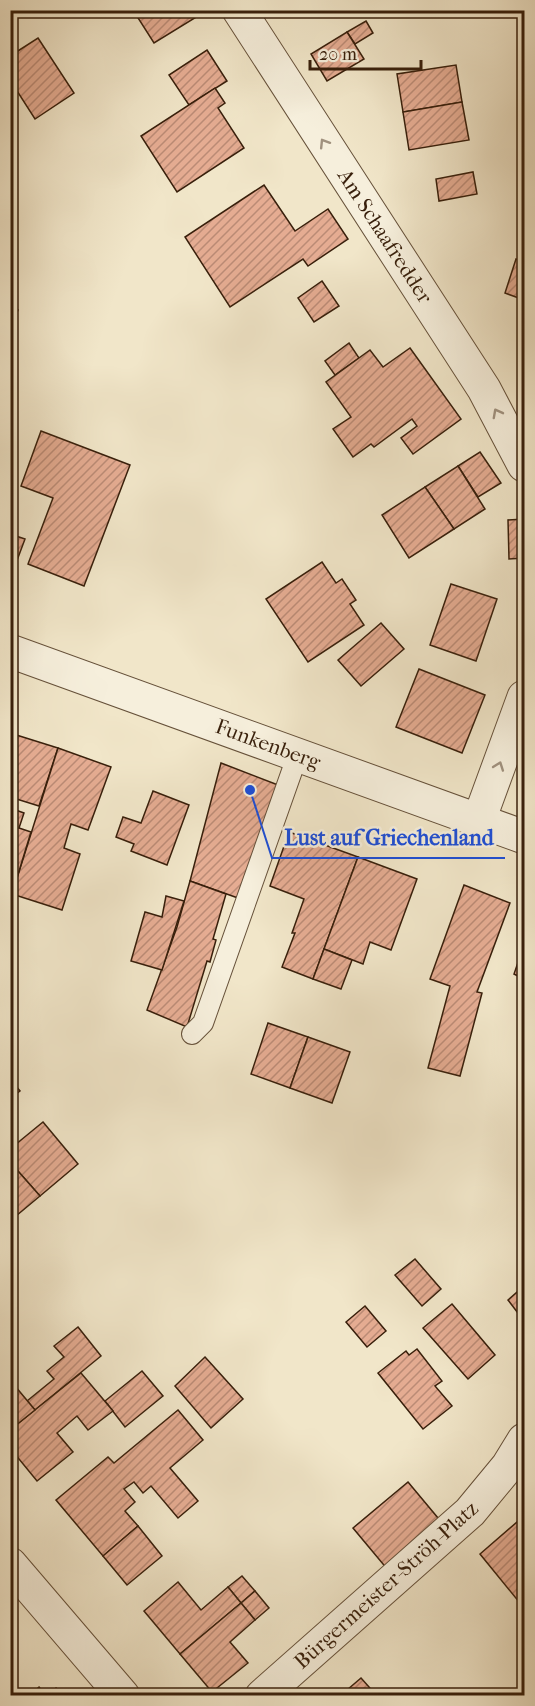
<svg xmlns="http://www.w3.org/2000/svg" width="535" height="1706" viewBox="0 0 535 1706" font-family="'IM FELL French Canon',serif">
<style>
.building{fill:url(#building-hatch);stroke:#381f0b;stroke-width:1.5}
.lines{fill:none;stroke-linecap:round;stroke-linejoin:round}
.service-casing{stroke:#66513a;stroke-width:22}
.minor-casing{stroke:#66513a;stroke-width:35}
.tertiary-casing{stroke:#66513a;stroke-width:35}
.service{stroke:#f6efdc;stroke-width:20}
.minor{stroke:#f6efdc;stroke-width:33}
.tertiary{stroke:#f6efdc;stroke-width:33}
.oneway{stroke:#a0917e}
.labels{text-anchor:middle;stroke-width:5;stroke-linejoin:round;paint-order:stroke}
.street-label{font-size:21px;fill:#381f0b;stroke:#f6efdc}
.leader{fill:none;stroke:#1d4ed8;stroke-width:2}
.callout-dot{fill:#1d4ed8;stroke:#f6efdc;stroke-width:2}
.callout-label{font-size:22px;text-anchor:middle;font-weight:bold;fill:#1d4ed8;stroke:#f6efdc;stroke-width:5;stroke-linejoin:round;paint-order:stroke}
</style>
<defs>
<pattern id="building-hatch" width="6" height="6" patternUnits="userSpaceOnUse" patternTransform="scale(1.5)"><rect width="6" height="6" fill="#e5ac92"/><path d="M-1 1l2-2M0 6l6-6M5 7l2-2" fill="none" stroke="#bb8b75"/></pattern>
</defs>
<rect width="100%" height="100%" fill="#f1e6c9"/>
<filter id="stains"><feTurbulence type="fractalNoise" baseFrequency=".00333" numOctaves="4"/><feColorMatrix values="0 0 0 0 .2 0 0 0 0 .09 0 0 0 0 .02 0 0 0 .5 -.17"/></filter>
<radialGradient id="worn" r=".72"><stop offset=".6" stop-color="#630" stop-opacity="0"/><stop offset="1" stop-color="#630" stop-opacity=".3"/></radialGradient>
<g class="building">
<polygon points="133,10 195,10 198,16 154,43"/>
<polygon points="366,21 373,33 355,44 347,32"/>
<polygon points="347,32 364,59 327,81 311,54"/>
<polygon points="38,38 74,93 35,119 10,80 10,56"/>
<polygon points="207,50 227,81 189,105 169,75"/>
<polygon points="456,65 462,102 403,112 397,74"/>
<polygon points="215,88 225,103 218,108 244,148 177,192 141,136"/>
<polygon points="462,102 469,140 409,150 403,112"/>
<polygon points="519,129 524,129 524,147 521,148"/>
<polygon points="473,172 477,194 439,201 436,179"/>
<polygon points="264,185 295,231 328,209 348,239 308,266 303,259 230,307 185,237"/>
<polygon points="516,259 524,262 524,300 505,293"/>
<polygon points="322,281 339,306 314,322 298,298"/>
<polygon points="10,307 18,310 10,330"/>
<polygon points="349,343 359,358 335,375 325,361"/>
<polygon points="410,348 461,419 413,454 401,438 417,426 412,419 374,447 371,444 353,457 333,429 351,417 326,382 370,350 383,367"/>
<polygon points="41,431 130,465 84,586 28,564 53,498 21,486"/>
<polygon points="480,452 501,483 478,497 458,466"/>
<polygon points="458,466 485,509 454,529 425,487"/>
<polygon points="425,487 454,529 409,558 382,515"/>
<polygon points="524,519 524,558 509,559 508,520"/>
<polygon points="10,534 25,539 13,571 10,570"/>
<polygon points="322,562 336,583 342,579 356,600 350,604 364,625 308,662 266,599"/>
<polygon points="451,584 497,599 476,661 430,645"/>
<polygon points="381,623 404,649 361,686 338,660"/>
<polygon points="419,669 485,695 462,753 396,727"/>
<polygon points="10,733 58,748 39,806 10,797"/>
<polygon points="58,748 111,767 88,830 71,824 64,848 80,854 62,910 12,894"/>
<polygon points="221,763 278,785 238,898 190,881"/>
<polygon points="153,791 189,805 167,865 131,851 134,844 116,837 123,817 141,823"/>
<polygon points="10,808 24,813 19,828 31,832 12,894"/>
<polygon points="289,832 358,857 313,979 282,967 295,933 292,933 304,899 270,886"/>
<polygon points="358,857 417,879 391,950 370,942 363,964 324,949"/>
<polygon points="190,881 226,894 213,939 216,940 210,962 207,961 187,1027 147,1010 177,927"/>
<polygon points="464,885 510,903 477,992 482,993 460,1076 428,1068 450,986 430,979"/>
<polygon points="166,896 184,901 162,970 131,961 145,912 162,917"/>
<polygon points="524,945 524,979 514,974"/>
<polygon points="324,949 352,960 341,989 313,979"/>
<polygon points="268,1023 308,1037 290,1088 251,1074"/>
<polygon points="308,1037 350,1052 332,1103 290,1088"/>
<polygon points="10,1079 20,1091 10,1099"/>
<polygon points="43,1122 78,1164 40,1196 10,1162 10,1149"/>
<polygon points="10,1162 40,1196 10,1221"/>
<polygon points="415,1259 441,1289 422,1306 395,1275"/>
<polygon points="524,1286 524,1321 508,1300"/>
<polygon points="452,1304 495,1355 468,1379 423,1328"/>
<polygon points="365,1306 386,1331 367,1347 346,1322"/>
<polygon points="78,1327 101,1356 35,1410 27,1401 54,1379 47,1371 64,1357 54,1346"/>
<polygon points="417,1349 442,1381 435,1386 452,1406 423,1429 378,1373 406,1351 409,1355"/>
<polygon points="205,1357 243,1399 211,1428 175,1386"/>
<polygon points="142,1371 163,1396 125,1427 105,1401"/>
<polygon points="81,1373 113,1411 88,1430 77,1416 57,1433 73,1452 37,1481 10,1448 10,1430"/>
<polygon points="10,1380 35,1410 10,1430"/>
<polygon points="178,1410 203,1440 170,1468 198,1501 178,1518 151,1486 143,1493 134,1482 124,1489 135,1502 125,1511 138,1526 103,1556 56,1500 108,1457 114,1463"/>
<polygon points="408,1482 443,1524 388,1570 353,1528"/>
<polygon points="524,1516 524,1608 480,1554"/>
<polygon points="138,1526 162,1556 127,1585 103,1556"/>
<polygon points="242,1576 255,1591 241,1603 228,1587"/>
<polygon points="178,1582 201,1610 228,1587 241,1603 180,1654 144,1611"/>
<polygon points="255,1591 269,1608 255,1620 241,1603"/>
<polygon points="241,1603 255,1620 230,1642 248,1663 212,1692 180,1654"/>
<polygon points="361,1678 377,1696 340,1696"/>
<polygon points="39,1687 46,1696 29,1696"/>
<polygon points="56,1688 62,1696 46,1696"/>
</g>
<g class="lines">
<g class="service-casing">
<polyline id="service" points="192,1034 203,1023 298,754"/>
</g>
<g class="minor-casing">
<g id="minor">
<polyline points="239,10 484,389 524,465"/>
<polyline points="479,820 524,697"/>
<polyline points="10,1564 123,1696"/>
<polyline points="262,1696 470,1512 508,1466 524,1440"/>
</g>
</g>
<g class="tertiary-casing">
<polyline id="tertiary" points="10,651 524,837"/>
</g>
<use href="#service" class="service"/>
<use href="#minor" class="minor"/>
<use href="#tertiary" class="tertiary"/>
</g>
<defs><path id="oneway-chevron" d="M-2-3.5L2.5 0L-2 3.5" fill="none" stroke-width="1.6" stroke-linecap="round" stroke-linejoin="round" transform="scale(1.5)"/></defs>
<g class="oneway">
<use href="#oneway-chevron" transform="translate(324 143) rotate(-122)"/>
<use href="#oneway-chevron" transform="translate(497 413) rotate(-118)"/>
<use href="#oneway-chevron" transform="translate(499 766) rotate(-70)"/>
</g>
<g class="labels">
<g class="street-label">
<text transform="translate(385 236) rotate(57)" y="7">Am Schaafredder</text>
<text transform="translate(268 744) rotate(20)" y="7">Funkenberg</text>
<text transform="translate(386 1585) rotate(-42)" y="7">Bürgermeister-Ströh-Platz</text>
</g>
</g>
<path class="leader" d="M250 790L272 858H505"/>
<circle class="callout-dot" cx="250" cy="790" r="6"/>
<g class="callout-label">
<text x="389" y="845">Lust auf Griechenland</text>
</g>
<rect width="535" height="1706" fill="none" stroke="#f1e6c9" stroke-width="36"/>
<rect x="12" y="12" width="511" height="1682" fill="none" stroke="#381f0b" stroke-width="3"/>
<rect x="18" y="18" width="499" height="1670" fill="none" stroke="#381f0b" stroke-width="1.5"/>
<path d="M310 60v9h111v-9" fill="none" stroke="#381f0b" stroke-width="3"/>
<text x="319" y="60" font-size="18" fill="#381f0b" stroke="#f6efdc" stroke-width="4.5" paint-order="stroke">20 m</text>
<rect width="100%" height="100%" filter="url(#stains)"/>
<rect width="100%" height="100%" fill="url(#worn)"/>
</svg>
